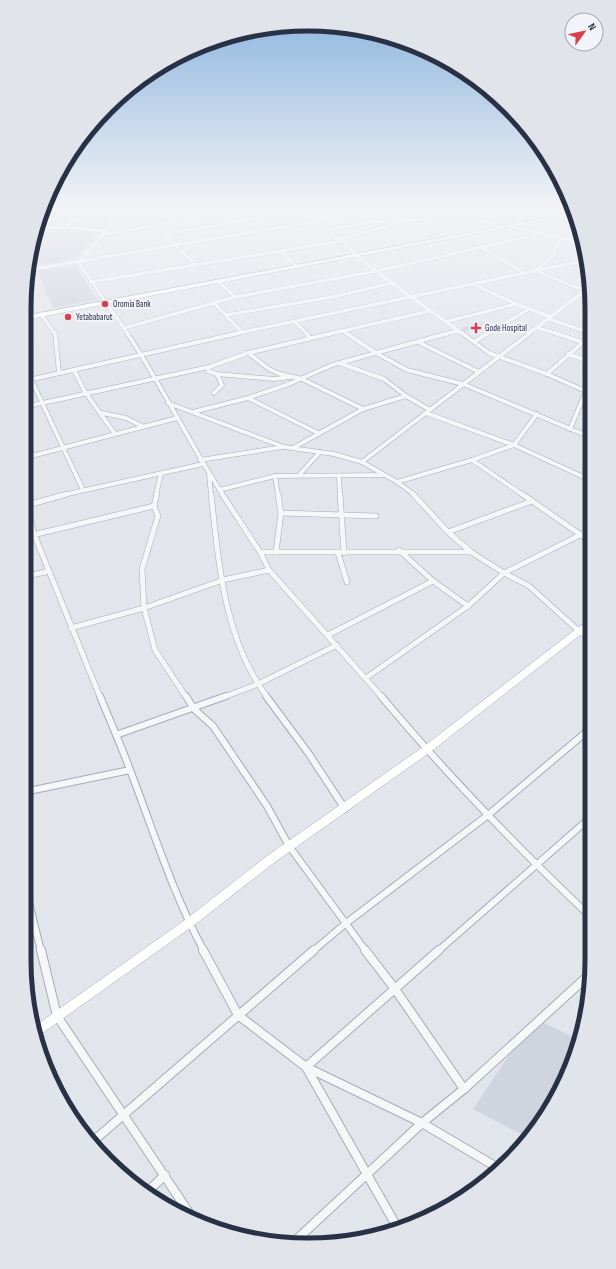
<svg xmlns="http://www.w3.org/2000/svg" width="616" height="1269" viewBox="0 0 616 1269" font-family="'Sofia Sans Condensed',sans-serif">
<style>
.built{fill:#d0d4de}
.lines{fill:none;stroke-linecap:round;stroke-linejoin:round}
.street-far4-casing{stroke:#a6abb7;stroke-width:4}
.street-far3-casing{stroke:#a6abb7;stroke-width:5}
.street-far2-casing{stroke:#a6abb7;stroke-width:6}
.street-far1-casing{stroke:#a6abb7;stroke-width:8}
.street-casing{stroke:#a6abb7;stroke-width:10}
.secondary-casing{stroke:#a6abb7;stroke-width:1}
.street-far4{stroke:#f5f7f9;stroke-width:3.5}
.street-far3{stroke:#f5f7f9;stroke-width:4}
.street-far2{stroke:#f5f7f9;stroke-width:5}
.street-far1{stroke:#f5f7f9;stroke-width:6}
.street{stroke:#f5f7f9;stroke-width:8}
.secondary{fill:#fff;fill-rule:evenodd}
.poi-dot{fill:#da3e4e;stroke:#f2f4f9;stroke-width:1.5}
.labels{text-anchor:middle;stroke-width:4;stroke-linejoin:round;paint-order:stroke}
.far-poi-label{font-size:9px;fill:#283145;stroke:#f2f4f9;text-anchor:start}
.rim{fill:none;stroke:#283145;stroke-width:5}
</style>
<rect width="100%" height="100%" fill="#e2e5ec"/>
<g class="built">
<polygon points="46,208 74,211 112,219 75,259 28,267 30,252 43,209"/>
<polygon points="76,266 97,300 53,308 37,271"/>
<polygon points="479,322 492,327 465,332 461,328"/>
<polygon points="534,1018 579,1040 570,1070 528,1138 473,1109"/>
</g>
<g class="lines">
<g class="street-far4-casing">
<g id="street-far4">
<polyline points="355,206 374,209"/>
<polyline points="439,206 503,227"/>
<polyline points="492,206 523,217"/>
<polyline points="300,210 342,241 356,255 392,283 463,334"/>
<polyline points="131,211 149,216 194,206"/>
<polyline points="322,219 346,206"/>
<polyline points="38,225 83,206"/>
<polyline points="162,225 172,242 196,265"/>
<polyline points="515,225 540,206"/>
<polyline points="509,226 582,243"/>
<polyline points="65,227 75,220 107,206"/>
<polyline points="37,228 65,227 104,231"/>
<polyline points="324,230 371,222 429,219 452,210"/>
<polyline points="166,234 326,206"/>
<polyline points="101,235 218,214 248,206"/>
<polyline points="567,238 580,236"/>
<polyline points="339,239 398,223"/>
<polyline points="481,247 524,273"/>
<polyline points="280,250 296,266"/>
<polyline points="28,270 406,206"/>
<polyline points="535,271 556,253 554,249 562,238"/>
<polyline points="537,271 572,286 589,291"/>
<polyline points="218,281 235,297"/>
<polyline points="90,282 342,241"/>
<polyline points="475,285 516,304 551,317"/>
<polyline points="214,303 243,333"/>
<polyline points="41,314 55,334"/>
<polyline points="226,315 332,297 392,283"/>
<polyline points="549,319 590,333"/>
<polyline points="295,322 307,334"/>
<polyline points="445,322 516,304"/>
<polyline points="124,328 235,297 377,271 540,234"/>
<polyline points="538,328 558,334"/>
<polyline points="341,330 348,334"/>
<polyline points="128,334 78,262 114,223 143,206"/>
<polyline points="234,334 587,260"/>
<polyline points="329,334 430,311"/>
<polyline points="446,334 457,331"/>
<polyline points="487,334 529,309"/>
<polyline points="528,334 590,287"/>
</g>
</g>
<g class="street-far3-casing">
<g id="street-far3">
<polyline points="55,333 59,373"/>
<path d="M127 333C162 385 189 443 223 495"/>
<polyline points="306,333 310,338"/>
<polyline points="346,333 376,353 407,370 463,384 590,437"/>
<polyline points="462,333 489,353 547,374 590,393"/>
<polyline points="555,333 582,342"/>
<polyline points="474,342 488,333"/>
<polyline points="420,343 479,372"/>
<polyline points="248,353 269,369 280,374 302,379 363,409"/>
<polyline points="568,354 590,362"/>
<polyline points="339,363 384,379 406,396 430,410"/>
<polyline points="209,367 208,371 217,374 222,385 214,393"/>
<polyline points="74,370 85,392 115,434"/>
<polyline points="217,374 274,379 290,377"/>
<polyline points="547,374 590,336"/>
<polyline points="31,379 83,490"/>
<polyline points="24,381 239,333"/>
<polyline points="248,398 318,433"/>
<polyline points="168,403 284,447 334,454 362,462 397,482 415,495"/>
<polyline points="24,407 209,367 248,353 333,333"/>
<polyline points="193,412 248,398 289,384 332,365 449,333"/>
<polyline points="102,413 126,418 142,426"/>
<polyline points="426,413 514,445 590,480"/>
<polyline points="570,429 586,391"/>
<polyline points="293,448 363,409 406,396"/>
<polyline points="24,458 177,418"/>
<polyline points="200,460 283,447"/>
<polyline points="472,460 523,495"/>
<polyline points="362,462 530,333"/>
<polyline points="209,474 211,495"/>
<polyline points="299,475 320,452"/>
<polyline points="275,476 278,495"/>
<polyline points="339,476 340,495"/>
<polyline points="397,482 472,460 514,445 537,414"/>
<polyline points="219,490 275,476 385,475"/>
<polyline points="63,495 203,464"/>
<polyline points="156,495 161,474"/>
</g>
</g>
<g class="street-far2-casing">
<g id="street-far2">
<polyline points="24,494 34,534 100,697"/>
<path d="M211 494C219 565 224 639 267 697"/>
<polyline points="222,494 260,552 269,570 382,697"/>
<polyline points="278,494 281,513 376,516"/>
<polyline points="340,494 344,553"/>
<polyline points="413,494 448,532 471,552 504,573 529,586 579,631"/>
<polyline points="522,494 591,542"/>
<polyline points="24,506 67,494"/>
<polyline points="154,506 158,516 142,569 144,608 155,650 186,697"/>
<polyline points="448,532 532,501"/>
<polyline points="24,537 154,506 157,494"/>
<polyline points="399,550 433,581 468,606"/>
<polyline points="260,552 471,552"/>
<polyline points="276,552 281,513"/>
<polyline points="338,553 347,582"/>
<polyline points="24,577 49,571"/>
<polyline points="71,628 144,608 223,580 269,570"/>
<polyline points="328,635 433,581"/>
<polyline points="366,678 468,606 504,573 590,530"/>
<polyline points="224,697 258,684 337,645"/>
</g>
</g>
<g class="street-far1-casing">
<g id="street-far1">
<path d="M100 696C110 721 121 745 130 770 154 832 172 892 204 951"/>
<polyline points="186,696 194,709 213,726 267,806 289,846 366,951"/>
<polyline points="266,696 309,754 345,809"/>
<path d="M381 696C447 775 518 848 592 918"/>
<polyline points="116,735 226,696"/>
<polyline points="24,792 130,770"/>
<polyline points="24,883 41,951"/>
<polyline points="313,951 345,924 488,815 591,728"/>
<polyline points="438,951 591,817"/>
</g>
</g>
<g class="street-casing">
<g id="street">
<polyline points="41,950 57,1016 192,1217"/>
<polyline points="203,950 238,1015 306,1067 422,1123 500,1169"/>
<polyline points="365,950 395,989 464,1089"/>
<polyline points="91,1143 314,950"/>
<polyline points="146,1193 165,1175"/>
<polyline points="397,1227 306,1067 439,950"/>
<polyline points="295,1241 422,1123 464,1089 591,973"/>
</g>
</g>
<g class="secondary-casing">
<g id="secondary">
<polygon points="574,213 574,215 24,320 24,316"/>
<polygon points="591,619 591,626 585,631 591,634 591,641 580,635 429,753 275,862 193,926 37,1037 35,1026 185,920 267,856 423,747 576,629"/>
</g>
</g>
<use href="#street-far4" class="street-far4"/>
<use href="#street-far3" class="street-far3"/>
<use href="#street-far2" class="street-far2"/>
<use href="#street-far1" class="street-far1"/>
<use href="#street" class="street"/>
<use href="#secondary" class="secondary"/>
</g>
<linearGradient id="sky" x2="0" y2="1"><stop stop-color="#89b3de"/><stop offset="0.54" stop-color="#f2f3f6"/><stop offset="1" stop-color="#f2f3f6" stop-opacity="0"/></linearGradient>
<rect width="616" height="383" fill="url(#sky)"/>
<g class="poi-dot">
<circle cx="105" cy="304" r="4"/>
<circle cx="68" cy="317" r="4"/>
<path d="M474 322h4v4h4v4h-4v4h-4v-4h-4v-4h4z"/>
</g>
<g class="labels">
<g class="far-poi-label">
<text x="113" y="307">Oromia Bank</text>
<text x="76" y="320">Yetababarut</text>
<text x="485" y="331">Gode Hospital</text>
</g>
</g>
<path d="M0 0H616V1269H0ZM308 31H308A277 277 0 0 1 585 308V961A277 277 0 0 1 308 1238H308A277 277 0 0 1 31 961V308A277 277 0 0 1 308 31Z" fill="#e2e4eb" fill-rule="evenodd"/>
<path class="rim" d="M308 31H308A277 277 0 0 1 585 308V961A277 277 0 0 1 308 1238H308A277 277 0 0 1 31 961V308A277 277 0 0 1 308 31Z"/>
<g transform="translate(584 32) rotate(57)"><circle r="19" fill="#f2f4f9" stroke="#a1a6b1"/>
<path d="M0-3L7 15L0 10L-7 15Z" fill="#da3e4e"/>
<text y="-6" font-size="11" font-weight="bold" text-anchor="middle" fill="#283145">N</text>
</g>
</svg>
